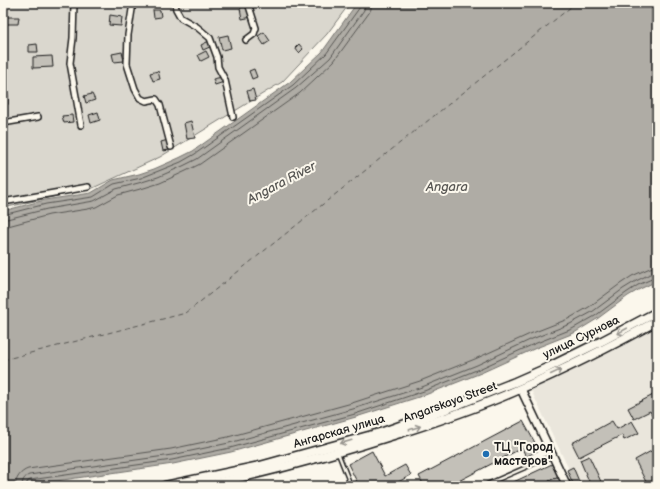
<svg xmlns="http://www.w3.org/2000/svg" width="660" height="489" viewBox="0 0 660 489" font-family="'Balsamiq Sans',sans-serif">
<style>
.built{fill:#eae6dc}
.green{fill:#dad7ce;stroke:#7b7a75}
.water{fill:#afaca5;stroke:#74726e}
.lines{fill:none;stroke-linecap:round;stroke-linejoin:round}
.shore{stroke:#575653;stroke-width:1}
.ferry{stroke:#575653;stroke-width:1;stroke-dasharray:5 4;stroke-linecap:butt}
.building{fill:#c3c0b8;stroke:#1c1c1c}
.service-casing{stroke:#1c1c1c;stroke-width:5.5}
.minor-casing{stroke:#1c1c1c;stroke-width:8}
.secondary-casing{stroke:#1c1c1c;stroke-width:10}
.primary-casing{stroke:#1c1c1c;stroke-width:11}
.service{stroke:#fbf7ec;stroke-width:2.5}
.minor{stroke:#fbf7ec;stroke-width:5}
.secondary{stroke:#fbf7ec;stroke-width:7}
.primary{stroke:#fbf7ec;stroke-width:8}
.oneway{stroke:#97948e}
.poi-dot{fill:#1f6fb2;stroke:#fbf7ec;stroke-width:1.5}
.labels{text-anchor:middle;stroke-width:4;stroke-linejoin:round;paint-order:stroke}
.street-label{font-size:12px;fill:#1c1c1c;stroke:#fbf7ec}
.poi-label{font-size:12px;font-weight:bold;fill:#1c1c1c;stroke:#fbf7ec;text-anchor:start}
.water-label{font-size:13px;font-style:italic;fill:#575653;stroke:#fbf7ec}
</style>
<rect width="100%" height="100%" fill="#fbf7ec"/>
<filter id="ink" filterUnits="userSpaceOnUse"><feTurbulence type="fractalNoise" baseFrequency=".025" numOctaves="2"/><feDisplacementMap in="SourceGraphic" scale="8" xChannelSelector="R" yChannelSelector="G"/><feConvolveMatrix kernelMatrix="1 2 1 2 8 2 1 2 1" color-interpolation-filters="sRGB"/></filter>
<g filter="url(#ink)">
<polygon class="built" points="657,328 657,486 577,486 531,390"/>
<polygon class="green" points="3,3 350,3 327,34 282,82 160,157 93,188 3,208"/>
<polygon class="water" points="357,3 657,3 657,281 640,289 628,296 597,319 574,333 536,348 481,373 425,395 356,417 231,452 173,464 42,483 18,486 3,486 3,211 45,200 91,193 113,180 139,174 154,169 179,158 193,151 290,82 322,52"/>
<g class="lines">
<g class="shore">
<polyline points="3,215 46,204 93,197 114,184 141,178 181,162 195,154 293,85 326,54 360,7 360,3"/>
<polyline points="3,220 47,209 94,201 116,189 142,182 158,177 183,166 197,159 296,88 330,58 364,10 365,3"/>
<polyline points="3,226 8,226 49,215 88,209 96,207 118,195 144,188 160,183 186,171 200,164 300,93 334,61 369,13 371,9 371,3"/>
<path d="M15 486C16 478 20 472 28 469L171 449 228 437 352 403 420 381 475 359 530 334 568 319 589 307 620 284 632 276 650 268 657 266"/>
<path d="M22 486C22 481 24 477 29 475L172 455 229 443 353 409 422 387 477 365 532 339 570 324 592 312 623 289 636 281 652 273 657 272"/>
<polyline points="27,486 27,482 30,480 172,460 230,448 355,414 424,391 479,369 534,344 572,329 595,316 626,293 638,285 654,278 657,277"/>
</g>
<polyline class="ferry" points="3,360 186,313 576,3"/>
</g>
<g class="building">
<polygon points="249,6 252,17 242,19 240,8"/>
<polygon points="153,10 160,10 161,17 154,18"/>
<polygon points="110,15 122,17 121,26 109,25"/>
<polygon points="6,17 19,17 18,24 6,24"/>
<polygon points="264,32 270,41 264,45 258,36"/>
<polygon points="228,35 231,48 222,50 219,37"/>
<polygon points="209,41 212,46 203,50 201,45"/>
<polygon points="37,44 38,52 29,52 29,45"/>
<polygon points="299,44 303,49 299,53 295,48"/>
<polygon points="206,51 209,57 201,61 198,55"/>
<polygon points="122,52 124,61 114,62 112,54"/>
<polygon points="52,56 53,67 33,68 33,57"/>
<polygon points="254,69 257,77 252,79 249,71"/>
<polygon points="158,71 160,79 153,81 150,73"/>
<polygon points="222,77 224,82 215,85 213,79"/>
<polygon points="253,89 256,100 250,101 247,91"/>
<polygon points="92,94 95,100 86,103 84,96"/>
<rect x="3" y="95" width="5" height="9"/>
<polygon points="98,112 100,120 91,123 89,115"/>
<polygon points="72,115 73,122 64,123 62,116"/>
<polygon points="191,121 195,138 187,139 184,123"/>
<polygon points="168,140 170,150 163,151 161,142"/>
<polygon points="657,393 657,416 653,417 650,411 634,419 628,408"/>
<polygon points="523,421 539,450 526,457 522,448 449,486 424,486 419,476"/>
<polygon points="612,421 617,429 632,421 639,433 624,440 622,435 579,457 572,443"/>
<polygon points="653,450 657,458 657,464 653,466 657,473 657,486 648,486 635,460"/>
<polygon points="372,451 385,476 405,465 411,475 391,486 359,486 348,464"/>
<polygon points="589,456 603,486 591,486 580,460"/>
<polygon points="552,464 559,479 557,478 553,479 549,481 548,485 544,486 505,486"/>
<polygon points="573,467 581,486 574,486 567,470"/>
<polygon points="557,478 561,480 564,486 547,486 549,481 553,479"/>
</g>
<g class="lines">
<g class="service-casing">
<g id="service">
<polyline points="338,453 351,486"/>
<polyline points="483,486 552,456"/>
</g>
</g>
<g class="minor-casing">
<g id="minor">
<polyline points="74,3 73,38 70,63 81,125"/>
<polyline points="133,3 128,35 127,64 135,89 140,98 146,101 156,99 160,105 171,147"/>
<polyline points="175,3 176,9 181,18 197,27 210,38 217,57 218,67 225,80 233,117"/>
<polyline points="246,40 254,34 256,28 248,3"/>
<polyline points="3,123 38,117"/>
<polyline points="3,202 88,187"/>
</g>
</g>
<g class="secondary-casing">
<polyline id="secondary" points="521,389 567,486"/>
</g>
<g class="primary-casing">
<g id="primary">
<polyline points="165,486 260,466 383,432 431,415 515,382 547,368 602,341 657,312"/>
<path d="M202 486C269 472 335 454 400 433 441 420 482 406 522 388 568 368 613 345 657 321"/>
</g>
</g>
<use href="#service" class="service"/>
<use href="#minor" class="minor"/>
<use href="#secondary" class="secondary"/>
<use href="#primary" class="primary"/>
</g>
<defs><path id="oneway-shaft" d="M-6 0H5M1.5-3L5.5 0L1.5 3" fill="none" stroke-width="1.6" stroke-linecap="round" stroke-linejoin="round"/></defs>
<g class="oneway">
<use href="#oneway-shaft" transform="translate(622 331) rotate(152)"/>
<use href="#oneway-shaft" transform="translate(556 372) rotate(-25)"/>
<use href="#oneway-shaft" transform="translate(415 428) rotate(-18)"/>
<use href="#oneway-shaft" transform="translate(346 442) rotate(164)"/>
</g>
</g>
<circle class="poi-dot" cx="486" cy="454" r="4"/>
<g class="labels">
<g class="street-label">
<text transform="translate(581 337) rotate(-26)" y="4">улица Сурнова</text>
<text transform="translate(450 402) rotate(-20)" y="4">Angarskaya Street</text>
<text transform="translate(339 431) rotate(-16)" y="4">Ангарская улица</text>
</g>
<g class="poi-label">
<text x="494" y="451">ТЦ "Город<tspan x="494" dy="14">мастеров"</tspan></text>
</g>
<g class="water-label">
<text transform="translate(281 182) rotate(-28)" y="5">Angara River</text>
<text x="447" y="191">Angara</text>
</g>
</g>
<rect width="660" height="489" fill="none" stroke="#fbf7ec" stroke-width="16"/>
<rect x="8" y="8" width="644" height="473" fill="none" stroke="#1c1c1c" stroke-width="1.5" filter="url(#ink)"/>
</svg>
